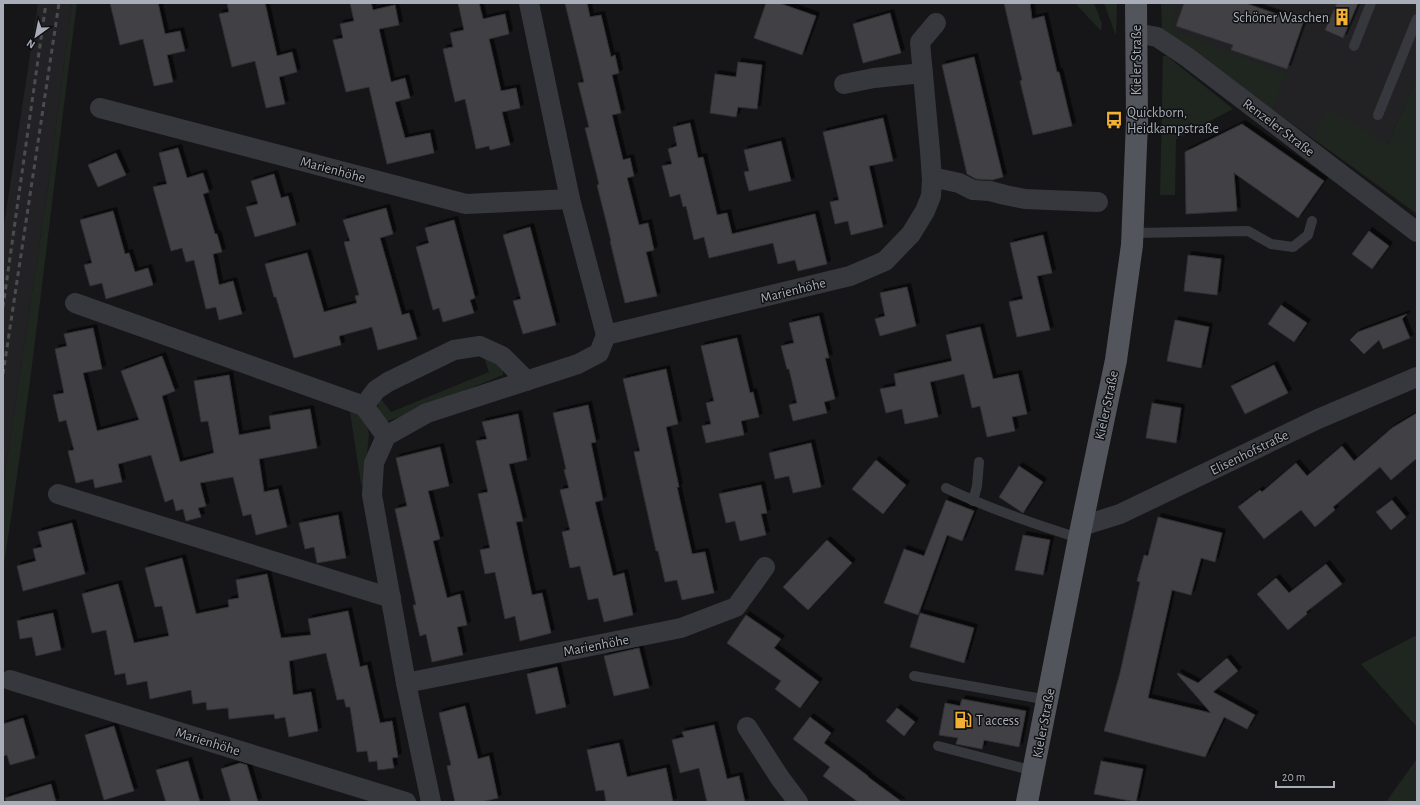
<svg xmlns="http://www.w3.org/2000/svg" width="1420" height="805" viewBox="0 0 1420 805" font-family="'Alegreya Sans',sans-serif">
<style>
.built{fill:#222225}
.green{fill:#1e261f}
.building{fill:#404145;stroke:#303034;filter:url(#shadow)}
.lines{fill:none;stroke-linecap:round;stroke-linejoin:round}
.lane{stroke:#37383d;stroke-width:10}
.street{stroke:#37383d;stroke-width:20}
.primary{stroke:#53555c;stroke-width:22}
.rail{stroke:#4a4c52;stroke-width:3;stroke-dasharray:5 4;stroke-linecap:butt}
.labels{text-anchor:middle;stroke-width:3;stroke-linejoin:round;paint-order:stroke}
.poi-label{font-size:14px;fill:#a8adb8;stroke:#111113;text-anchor:start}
.street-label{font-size:14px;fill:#a8adb8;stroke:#111113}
</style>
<defs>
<filter id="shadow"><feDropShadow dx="3.5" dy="-3.5" stdDeviation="0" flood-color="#0009"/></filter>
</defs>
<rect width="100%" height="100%" fill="#161618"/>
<g class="built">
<polygon points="38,3 72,3 48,187 3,485 3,232"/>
<polygon points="1163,3 1417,3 1417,76 1388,144 1375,183 1162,31"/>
</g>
<g class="green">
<path d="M72 3H77C52 192 33 381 3 570V485L48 187Z"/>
<polygon points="1075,3 1094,3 1102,24 1101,31"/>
<polygon points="1104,3 1117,3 1116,36"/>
<polygon points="1161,3 1176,3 1172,30 1286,74 1272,110 1162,31"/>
<polygon points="1163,56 1167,56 1233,109 1176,139 1175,195 1160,195"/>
<polygon points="1417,76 1417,214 1313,138 1328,110 1350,121 1388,144"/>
<polygon points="484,357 501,366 503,370 503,375 399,417 388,421 382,420 377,409 379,402 381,399 391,412 489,372"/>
<polygon points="351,409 366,421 369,434 364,485 361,485 360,477 350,412"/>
<polygon points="1417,635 1417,727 1361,664"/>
<polygon points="1416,760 1417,762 1417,802 1386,802"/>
</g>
<g class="building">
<polygon points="110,3 158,3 165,34 180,31 185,51 167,55 173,82 154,86 143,39 120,45"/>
<polygon points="227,3 265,3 277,56 292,52 297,72 279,77 285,104 266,108 255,61 232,67 219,14 229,12"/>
<polygon points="350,3 371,3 373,10 395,5 399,25 379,29 391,82 405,78 410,98 395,102 405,138 430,133 434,153 387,164 369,87 346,92 333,40 343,38 340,24 354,21"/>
<polygon points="458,3 479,3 483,19 505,14 509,34 489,39 501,91 516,88 520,108 502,112 510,145 490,150 489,146 476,149 465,99 455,102 443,49 453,47 450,33 464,30"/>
<polygon points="565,3 587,3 590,17 601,15 611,57 615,55 619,73 612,75 621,113 612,115 623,160 630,158 634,176 627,178 639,225 648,223 654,250 646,252 657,296 625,303 610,241 611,241 597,185 599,184 585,128 589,127 578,83 584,82"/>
<polygon points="766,3 779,3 816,16 802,55 754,38"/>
<polygon points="1004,3 1030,3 1032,19 1044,16 1057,72 1059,72 1072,126 1033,135 1020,81 1022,80"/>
<polygon points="1184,3 1245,3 1303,23 1287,69 1231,50 1233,45 1176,26"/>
<polygon points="1337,3 1358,3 1343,38 1325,30"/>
<polygon points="890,13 901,53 863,63 853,24"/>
<polygon points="974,57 1003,177 992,180 976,179 967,174 942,65"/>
<polygon points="738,62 762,65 757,109 738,107 736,117 710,113 715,74 736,77"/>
<polygon points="883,118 893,161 869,166 883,227 851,235 848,221 835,224 830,202 839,200 823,132"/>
<polygon points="690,123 698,158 703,157 717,215 727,213 732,234 815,214 827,264 798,271 795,260 778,264 773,243 709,258 704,237 694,240 686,206 683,207 680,194 670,197 662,166 672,164 668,149 677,146 673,127"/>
<polygon points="1242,124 1324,181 1298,218 1234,173 1237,211 1186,214 1185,152"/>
<polygon points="781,141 791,181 749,191 744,172 749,171 744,150"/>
<polygon points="178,148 187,178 203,173 209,192 203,194 215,234 217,234 222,252 213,254 219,285 233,281 242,314 219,320 216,307 206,309 194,260 186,262 182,248 171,251 153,187 167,184 159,153"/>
<polygon points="116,153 126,175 98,187 88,165"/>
<polygon points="274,174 281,198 288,196 296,225 255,237 246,207 258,204 251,181"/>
<polygon points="386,208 393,234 380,238 402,315 409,313 417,339 378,350 372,327 339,336 341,345 294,358 276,297 274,297 265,264 307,253 324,312 357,303 355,296 359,295 344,242 350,241 343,220"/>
<polygon points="113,211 125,254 129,253 135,272 148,268 153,285 106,299 102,283 90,286 84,265 92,263 80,220"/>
<polygon points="454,220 475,298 470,300 474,313 443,322 439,308 433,310 416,247 429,243 425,228"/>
<polygon points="530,227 556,325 523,334 513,301 521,299 503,235"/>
<polygon points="1369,231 1389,246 1372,269 1352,254"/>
<polygon points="1043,235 1052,273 1037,276 1050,330 1017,337 1009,302 1023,299 1010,243"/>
<polygon points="1188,255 1221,259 1217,295 1184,291"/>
<polygon points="907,287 916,326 880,336 875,319 885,316 880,293"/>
<polygon points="1281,305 1307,323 1294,342 1268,324"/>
<polygon points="1407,314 1402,319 1410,338 1383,349 1379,340 1364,354 1350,340 1358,332"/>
<polygon points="819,316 829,358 825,358 835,399 824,402 827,413 793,421 789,405 797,403 789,369 787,369 781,346 794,343 789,323"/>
<polygon points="1175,320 1209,327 1201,368 1167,361"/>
<polygon points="980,327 993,379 1018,374 1027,414 1012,417 1015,431 987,437 980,406 972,408 964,374 930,382 938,417 905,424 902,409 886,413 880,389 896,386 894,374 952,361 946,335"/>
<polygon points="93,328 102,369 83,373 97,431 139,420 121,371 162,356 175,391 162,396 180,462 214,453 208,421 201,422 194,381 229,375 239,435 271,429 269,416 310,409 317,448 259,459 264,492 278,489 287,527 256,535 251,514 243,516 233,477 200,483 206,506 198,508 201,517 186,521 183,509 176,511 173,499 165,502 151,455 118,464 122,482 95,488 93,479 76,483 68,451 74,450 66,420 59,422 53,395 64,393 55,349 67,346 64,334"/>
<polygon points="737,338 750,393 753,392 759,417 741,421 744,435 706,443 702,426 711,424 706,403 714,401 701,346"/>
<polygon points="1274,365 1288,393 1245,414 1231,386"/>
<polygon points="666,369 678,424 666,427 679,487 677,487 692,554 705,552 714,593 682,600 677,580 665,582 658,551 656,551 634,452 640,451 623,379"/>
<polygon points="1152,403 1181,408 1176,443 1146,438"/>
<polygon points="588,405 596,442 591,443 603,500 595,502 613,576 624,573 633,615 604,622 598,598 588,600 580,566 570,568 562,532 570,530 560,490 569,488 564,470 566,469 553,413"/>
<polygon points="1417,413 1417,458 1391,480 1380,467 1333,507 1335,510 1315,527 1301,510 1264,539 1238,507 1260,490 1262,492 1296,463 1307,476 1342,446 1354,461 1392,428"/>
<polygon points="518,414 527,460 509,464 523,521 516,522 532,595 542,593 551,633 520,641 515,616 505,619 495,572 485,574 480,550 490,548 478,494 488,492 476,441 487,439 482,422"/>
<polygon points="811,443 821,487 793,493 789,476 775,479 769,453"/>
<polygon points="440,447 449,486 428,491 440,539 433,541 447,598 460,594 467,625 457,627 463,655 432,662 426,634 420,636 413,605 416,605 395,509 407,506 396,458"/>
<polygon points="876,460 906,485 883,514 852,489"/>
<polygon points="1019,466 1043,482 1023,513 999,497"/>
<polygon points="761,485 767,513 761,514 766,535 740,541 735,521 726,523 719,494"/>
<polygon points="946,500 974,511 962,541 947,535 918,615 884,603 904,549 924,556"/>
<polygon points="1392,500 1406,517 1391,530 1376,512"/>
<polygon points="338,515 346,558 317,563 314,547 305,549 299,523"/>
<polygon points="1158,517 1222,533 1215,562 1201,558 1191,595 1172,590 1148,698 1211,713 1177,674 1178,673 1198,683 1227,658 1238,671 1213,692 1255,715 1247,729 1224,717 1205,757 1104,731 1120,673 1140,582 1137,581 1144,555 1148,556"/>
<polygon points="72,523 85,574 23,591 17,566 36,561 33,549 42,547 38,532"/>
<polygon points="1023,535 1050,540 1043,575 1015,570"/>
<polygon points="827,540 852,563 808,610 783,587"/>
<polygon points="182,558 196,614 229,607 228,600 239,598 236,580 267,574 281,638 311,635 308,619 348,611 360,667 367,665 380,723 392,721 398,757 392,758 394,768 378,770 377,761 369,762 367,751 357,752 350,707 346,707 344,699 337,700 326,653 289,661 293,695 311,692 318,731 289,737 285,717 275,719 274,714 229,719 228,708 207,710 206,702 193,704 191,690 150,699 147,681 127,685 125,673 115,675 106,630 92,633 82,594 118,584 134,643 169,636 162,606 155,607 145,568"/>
<polygon points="1326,564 1342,584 1306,612 1307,614 1288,630 1257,594 1276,578 1289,593"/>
<polygon points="53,613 61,650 36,656 32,637 20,639 17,621"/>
<polygon points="920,613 974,628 964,663 910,647"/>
<polygon points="746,615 781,639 774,648 819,682 800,708 775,689 781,681 727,643"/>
<polygon points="639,648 649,688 614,696 604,656"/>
<polygon points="557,667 566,707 536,714 527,674"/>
<polygon points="962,699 1026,711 1019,747 984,740 982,749 956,744 958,738 939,735 945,703 960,706"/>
<polygon points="465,706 478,759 489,756 498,798 481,802 455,802 447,766 451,765 439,713"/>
<polygon points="897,708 915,722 904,736 886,721"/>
<polygon points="810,717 831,733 824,743 868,776 868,777 902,802 858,802 823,776 830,767 793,739"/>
<polygon points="23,718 35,758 10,765 7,755 3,756 3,724"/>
<polygon points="714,725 727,779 739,776 745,802 707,802 699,768 680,773 672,740 684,737 682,732"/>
<polygon points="114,726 134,791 104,800 85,735"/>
<polygon points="619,743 627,777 666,768 673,802 606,802 604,790 596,791 587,750"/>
<polygon points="188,761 200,802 166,802 156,770"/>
<polygon points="1101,761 1143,769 1136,802 1094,794"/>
<polygon points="240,763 247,765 258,802 231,802 221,769"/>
<polygon points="51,784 56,802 6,802 5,798"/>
</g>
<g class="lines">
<g class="lane">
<polyline points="1354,46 1371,3"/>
<polyline points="1378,115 1417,19"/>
<polyline points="1134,233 1248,231 1271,244 1293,247 1308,235 1312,221"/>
<path d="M946 488C989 509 1034 524 1079 538"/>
<polyline points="973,501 977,486 979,462"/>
<polyline points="914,676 1048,700"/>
<polyline points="938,746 1034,771"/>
</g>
<g class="street">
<polyline points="1136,33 1157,37 1187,57 1417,232"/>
<polyline points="844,84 874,78 923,73"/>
<polyline points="100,108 466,204 570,199"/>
<polyline points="932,180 941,179 959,183 973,190 990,191 1005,195 1025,199 1098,202"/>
<polyline points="75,303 364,406 386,436"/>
<polyline points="606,335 850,276 885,261 911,234 925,211 931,196 932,180 930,151 920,42 936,23"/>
<polyline points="364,406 376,390 388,382 454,350 480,346 502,356 527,381"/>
<polyline points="58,494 391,598"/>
<polyline points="1082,526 1120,514 1318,419 1417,377"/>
<polyline points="10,680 406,802"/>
<polyline points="406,683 681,628 736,607 765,567"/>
<polyline points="747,727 780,778 798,802"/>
<polyline points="431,802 406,683 372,495 374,463 386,436 427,413 578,364 599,353 606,335 570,199 529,3"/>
</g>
<polyline class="primary" points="1027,802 1079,538 1116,360 1132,245 1137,121 1136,3"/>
<g class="rail">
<polyline points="3,307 46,3"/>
<polyline points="3,374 59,3"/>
</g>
</g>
<defs>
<g id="building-bare" transform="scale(1.38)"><path d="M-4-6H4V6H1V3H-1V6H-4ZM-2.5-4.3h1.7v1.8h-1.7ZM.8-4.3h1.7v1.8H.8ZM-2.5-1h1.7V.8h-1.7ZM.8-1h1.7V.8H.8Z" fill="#f2b134" stroke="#111113" stroke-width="2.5" paint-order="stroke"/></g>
<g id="bus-bare" transform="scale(1.38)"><path d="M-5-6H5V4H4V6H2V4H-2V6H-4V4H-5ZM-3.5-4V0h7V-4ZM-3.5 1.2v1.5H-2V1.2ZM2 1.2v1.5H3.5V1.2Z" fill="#f2b134" stroke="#111113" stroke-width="2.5" paint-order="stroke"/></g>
<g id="fuel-bare" transform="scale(1.38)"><path d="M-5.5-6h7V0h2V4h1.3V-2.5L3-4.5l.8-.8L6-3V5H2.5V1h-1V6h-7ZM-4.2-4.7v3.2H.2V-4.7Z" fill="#f2b134" stroke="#111113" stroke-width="2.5" paint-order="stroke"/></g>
</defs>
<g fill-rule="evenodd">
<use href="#building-bare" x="1342" y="17"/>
<use href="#bus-bare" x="1114" y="120"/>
<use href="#fuel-bare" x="963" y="720"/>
</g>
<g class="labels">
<g class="poi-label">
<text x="1329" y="22" text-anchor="end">Schöner Waschen</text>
<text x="1127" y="117">Quickborn,<tspan x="1127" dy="16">Heidkampstraße</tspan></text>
<text x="976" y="725">T access</text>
</g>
<g class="street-label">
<text transform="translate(1136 60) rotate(-90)" y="5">Kieler Straße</text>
<text transform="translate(1279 127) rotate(37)" y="5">Renzeler Straße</text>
<text transform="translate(333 169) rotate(15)" y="5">Marienhöhe</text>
<text transform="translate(793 290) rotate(-14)" y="5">Marienhöhe</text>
<text transform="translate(1106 405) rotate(-78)" y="5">Kieler Straße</text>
<text transform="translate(1249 452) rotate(-26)" y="5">Elisenhofstraße</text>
<text transform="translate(596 645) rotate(-11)" y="5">Marienhöhe</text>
<text transform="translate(1043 723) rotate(-79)" y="5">Kieler Straße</text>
<text transform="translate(208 741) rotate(17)" y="5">Marienhöhe</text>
</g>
</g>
<rect width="1420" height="805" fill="none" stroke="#a8adb8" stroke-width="8"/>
<g transform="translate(36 36) rotate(213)" stroke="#111113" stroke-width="3" paint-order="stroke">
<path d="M0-3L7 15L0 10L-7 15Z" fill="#a8adb8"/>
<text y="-6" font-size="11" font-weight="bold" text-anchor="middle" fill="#a8adb8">N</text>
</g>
<path d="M1276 781v6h58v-6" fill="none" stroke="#a8adb8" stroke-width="2"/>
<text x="1282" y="781" font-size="12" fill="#a8adb8" stroke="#111113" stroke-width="3" paint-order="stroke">20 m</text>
</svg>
